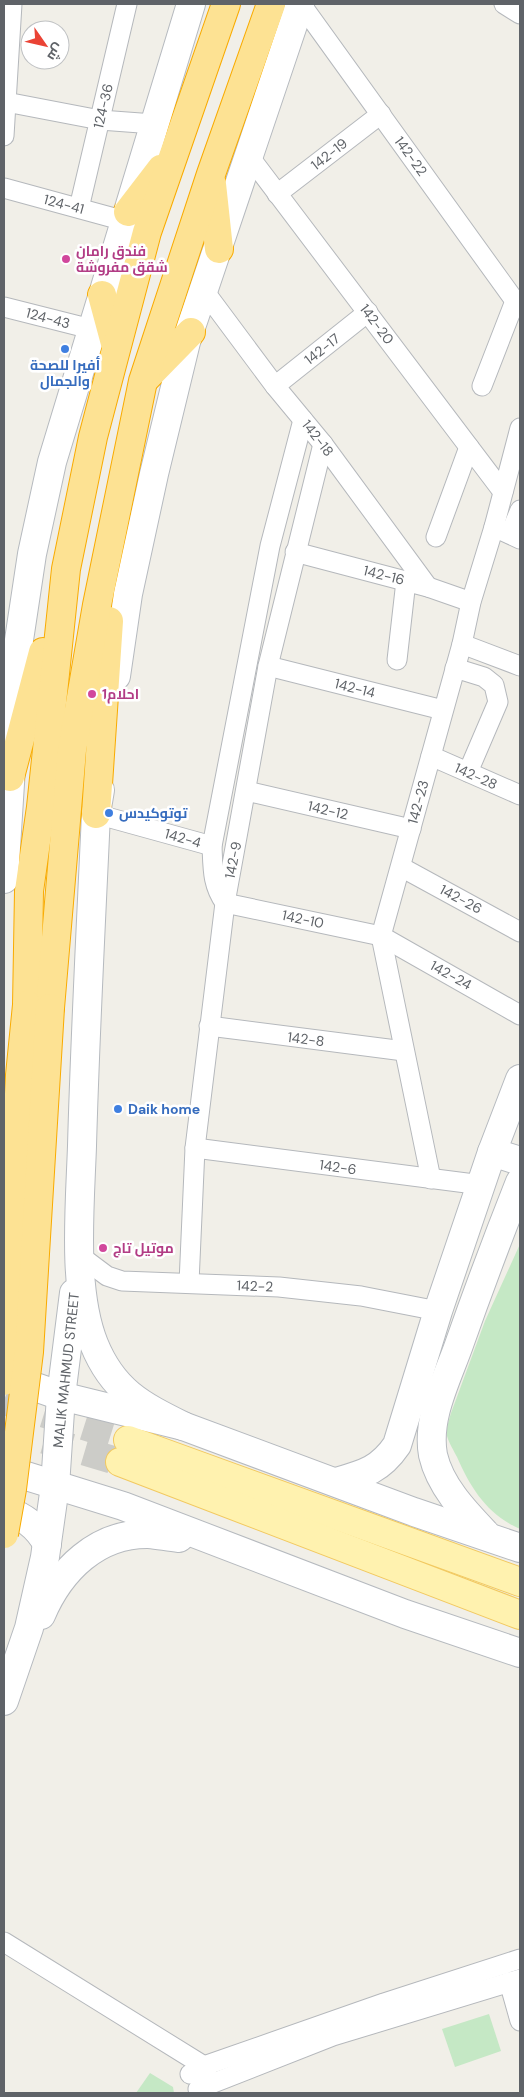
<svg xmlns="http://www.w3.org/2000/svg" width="524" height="2097" viewBox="0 0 524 2097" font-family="'DM Sans',Cairo,sans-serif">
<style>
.green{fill:#c5e8c5}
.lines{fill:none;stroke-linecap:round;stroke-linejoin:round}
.primary-tunnel{stroke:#ccccc8;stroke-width:28;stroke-dasharray:28 14;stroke-linecap:butt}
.street-casing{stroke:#b5b8bc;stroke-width:21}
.secondary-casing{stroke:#b6babf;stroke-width:30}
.primary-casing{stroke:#f2c960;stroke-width:30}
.highway-casing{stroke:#f9ab00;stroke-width:30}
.street{stroke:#fff;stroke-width:19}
.secondary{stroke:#fff;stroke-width:28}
.primary{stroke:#fff2af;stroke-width:28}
.highway{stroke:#fde293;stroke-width:28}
.highway-bridge-casing{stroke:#f9ab00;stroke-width:30;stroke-linecap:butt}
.highway-bridge{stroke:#fde293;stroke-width:28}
.hotel-dot{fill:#d1479c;stroke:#fff;stroke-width:2}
.shop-dot{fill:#3f7fe0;stroke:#fff;stroke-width:2}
.labels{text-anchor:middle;stroke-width:5;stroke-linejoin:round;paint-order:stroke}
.street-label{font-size:14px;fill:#5f6368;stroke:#fff}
.hotel-label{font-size:14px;font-weight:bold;fill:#b23c85;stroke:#fff;text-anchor:start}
.shop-label{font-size:14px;font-weight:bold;fill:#366cbe;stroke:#fff;text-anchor:start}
</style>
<rect width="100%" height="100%" fill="#f1efe8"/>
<g class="green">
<path d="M520 1244V1529C488 1515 471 1489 457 1457 454 1451 449 1443 447 1436 446 1428 449 1420 451 1413L485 1321Z"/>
<polygon points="489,2014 501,2051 455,2067 442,2029"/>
<polygon points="150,2073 173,2087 174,2093 136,2093"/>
</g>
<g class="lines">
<g class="primary-tunnel">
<polyline points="4,1401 128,1440"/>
<polyline points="4,1428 120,1462"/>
</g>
<g class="street-casing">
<g id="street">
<polyline points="301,4 520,308"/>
<polyline points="504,4 520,14"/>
<polyline points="6,102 100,120 154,124"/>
<polyline points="4,136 12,4"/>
<polyline points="249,156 503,492"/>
<polyline points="4,188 125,221"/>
<polyline points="277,194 381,114"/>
<polyline points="79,208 127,4"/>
<polyline points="205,292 275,386 323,444 428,587"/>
<polyline points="4,307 91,329"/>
<polyline points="275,386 368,312"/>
<polyline points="482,386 515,301"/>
<path d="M303 420 270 546 212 846C213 868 212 885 225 903L381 936 520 1015"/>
<polyline points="494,527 520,539"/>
<polyline points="510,534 520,510"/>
<polyline points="436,537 469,447"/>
<polyline points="295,552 428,587 471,602"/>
<polyline points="462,644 520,666"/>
<polyline points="397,660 406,581"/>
<polyline points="268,666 443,710"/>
<polyline points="455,668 484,677 494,685 498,702 468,772"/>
<polyline points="431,756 520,795"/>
<polyline points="246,791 411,829"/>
<polyline points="96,814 212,846"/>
<polyline points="401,867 520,932"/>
<polyline points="209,1026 404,1051"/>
<polyline points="195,1148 482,1185"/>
<polyline points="431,1179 381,936 462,644 471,602 494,527 520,428"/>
<polyline points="79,1255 107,1276 122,1281 279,1287 361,1296 438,1311"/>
<polyline points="189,1283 195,1148 225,903 268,666 323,444"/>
<polyline points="4,1942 204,2066 207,2077"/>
<polyline points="509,1982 520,2021"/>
<polyline points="190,2074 204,2066 384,2003 520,1959"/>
<polyline points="198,2089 333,2036 520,1979"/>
</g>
</g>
<g class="secondary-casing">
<g id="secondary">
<polyline points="116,676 128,594 154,474 186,342 300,4"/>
<path d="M100 790 96 814C91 924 85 1035 82 1146 80 1206 72 1289 94 1344 113 1391 141 1405 183 1426"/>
<polyline points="4,879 19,640 32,554 52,462 191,4"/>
<polyline points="492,1152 520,1161"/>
<polyline points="4,1376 61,1396 183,1426 414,1512 520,1548"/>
<polyline points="4,1469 123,1506 405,1614 520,1653"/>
<path d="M336 1482C364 1474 380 1470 397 1445L438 1311 492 1152 520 1079"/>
<path d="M4 1509C23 1517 37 1525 47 1544"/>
<path d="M485 1533C464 1511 440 1486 433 1455 426 1417 448 1377 460 1342 479 1288 499 1235 520 1182"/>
<path d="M41 1615C60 1570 97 1533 149 1534 159 1535 169 1537 179 1538"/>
<polyline points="4,1701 29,1628 45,1557 55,1486 61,1396 74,1293"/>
</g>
</g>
<g class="primary-casing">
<g id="primary">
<polyline points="128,1440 520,1582"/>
<polyline points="120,1462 520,1615"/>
</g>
</g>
<g class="highway-casing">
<g id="highway">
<polyline points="212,184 219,249"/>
<polyline points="128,212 161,169"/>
<polyline points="102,295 116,347"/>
<polyline points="146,378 191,332"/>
<polyline points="10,777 43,652"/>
<polyline points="96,814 109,621"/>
<polyline points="27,1005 29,891 41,807 66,569 93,437 147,232 226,4"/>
<polyline points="50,1008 72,750 97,605 143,381 211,174 271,4"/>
</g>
</g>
<use href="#street" class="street"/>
<use href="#secondary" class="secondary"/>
<use href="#primary" class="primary"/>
<use href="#highway" class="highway"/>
<g class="highway-bridge-casing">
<g id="highway-bridge">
<polyline points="4,1381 7,1350 14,1190 20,1075 27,1005"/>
<polyline points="4,1534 12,1489 29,1352 50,1008"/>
</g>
</g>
<use href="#highway-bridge" class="highway-bridge"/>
</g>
<g class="hotel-dot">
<circle cx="66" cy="259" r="5"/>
<circle cx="92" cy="694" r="5"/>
<circle cx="103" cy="1248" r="5"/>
</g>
<g class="shop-dot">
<circle cx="65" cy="349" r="5"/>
<circle cx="109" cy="813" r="5"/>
<circle cx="118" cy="1109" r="5"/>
</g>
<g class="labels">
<g class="street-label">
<text transform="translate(103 106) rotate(-77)" y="5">124-36</text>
<text transform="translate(329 154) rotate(-38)" y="5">142-19</text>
<text transform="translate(411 156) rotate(54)" y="5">142-22</text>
<text transform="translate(64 204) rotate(15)" y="5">124-41</text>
<text transform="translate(48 318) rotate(15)" y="5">124-43</text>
<text transform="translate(377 324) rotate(53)" y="5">142-20</text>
<text transform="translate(322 349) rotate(-38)" y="5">142-17</text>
<text transform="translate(318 438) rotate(52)" y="5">142-18</text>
<text transform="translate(384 575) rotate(14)" y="5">142-16</text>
<text transform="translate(355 688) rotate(14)" y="5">142-14</text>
<text transform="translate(476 776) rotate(24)" y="5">142-28</text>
<text transform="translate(418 802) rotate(-75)" y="5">142-23</text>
<text transform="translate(328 810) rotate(13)" y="5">142-12</text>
<text transform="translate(183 838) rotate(16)" y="5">142-4</text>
<text transform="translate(233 860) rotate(-79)" y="5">142-9</text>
<text transform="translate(461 899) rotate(28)" y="5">142-26</text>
<text transform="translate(303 919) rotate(12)" y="5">142-10</text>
<text transform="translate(451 975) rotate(29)" y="5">142-24</text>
<text transform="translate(306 1039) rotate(7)" y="5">142-8</text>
<text transform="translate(338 1167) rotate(8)" y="5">142-6</text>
<text transform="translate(255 1286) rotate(2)" y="5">142-2</text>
<text transform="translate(66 1370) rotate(-84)" y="5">MALIK MAHMUD STREET</text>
</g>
<g class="hotel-label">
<text x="76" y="256">فندق رامان<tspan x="76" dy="16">شقق مفروشة</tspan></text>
<text x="102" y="699">احلام1</text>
<text x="113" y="1253">موتيل تاج</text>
</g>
<g class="shop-label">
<text x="65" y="370" text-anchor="middle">أفيرا للصحة<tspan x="65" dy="16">والجمال</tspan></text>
<text x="119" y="818">توتوكيدس</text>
<text x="128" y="1114">Daik home</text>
</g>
</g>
<rect width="524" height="2097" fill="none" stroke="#5f6368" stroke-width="10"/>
<g transform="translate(45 45) rotate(124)"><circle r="24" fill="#ffffff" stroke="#bfc1c3"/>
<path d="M0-4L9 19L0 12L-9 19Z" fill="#ea4335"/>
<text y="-8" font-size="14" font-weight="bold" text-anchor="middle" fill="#5f6368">ش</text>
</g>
</svg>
